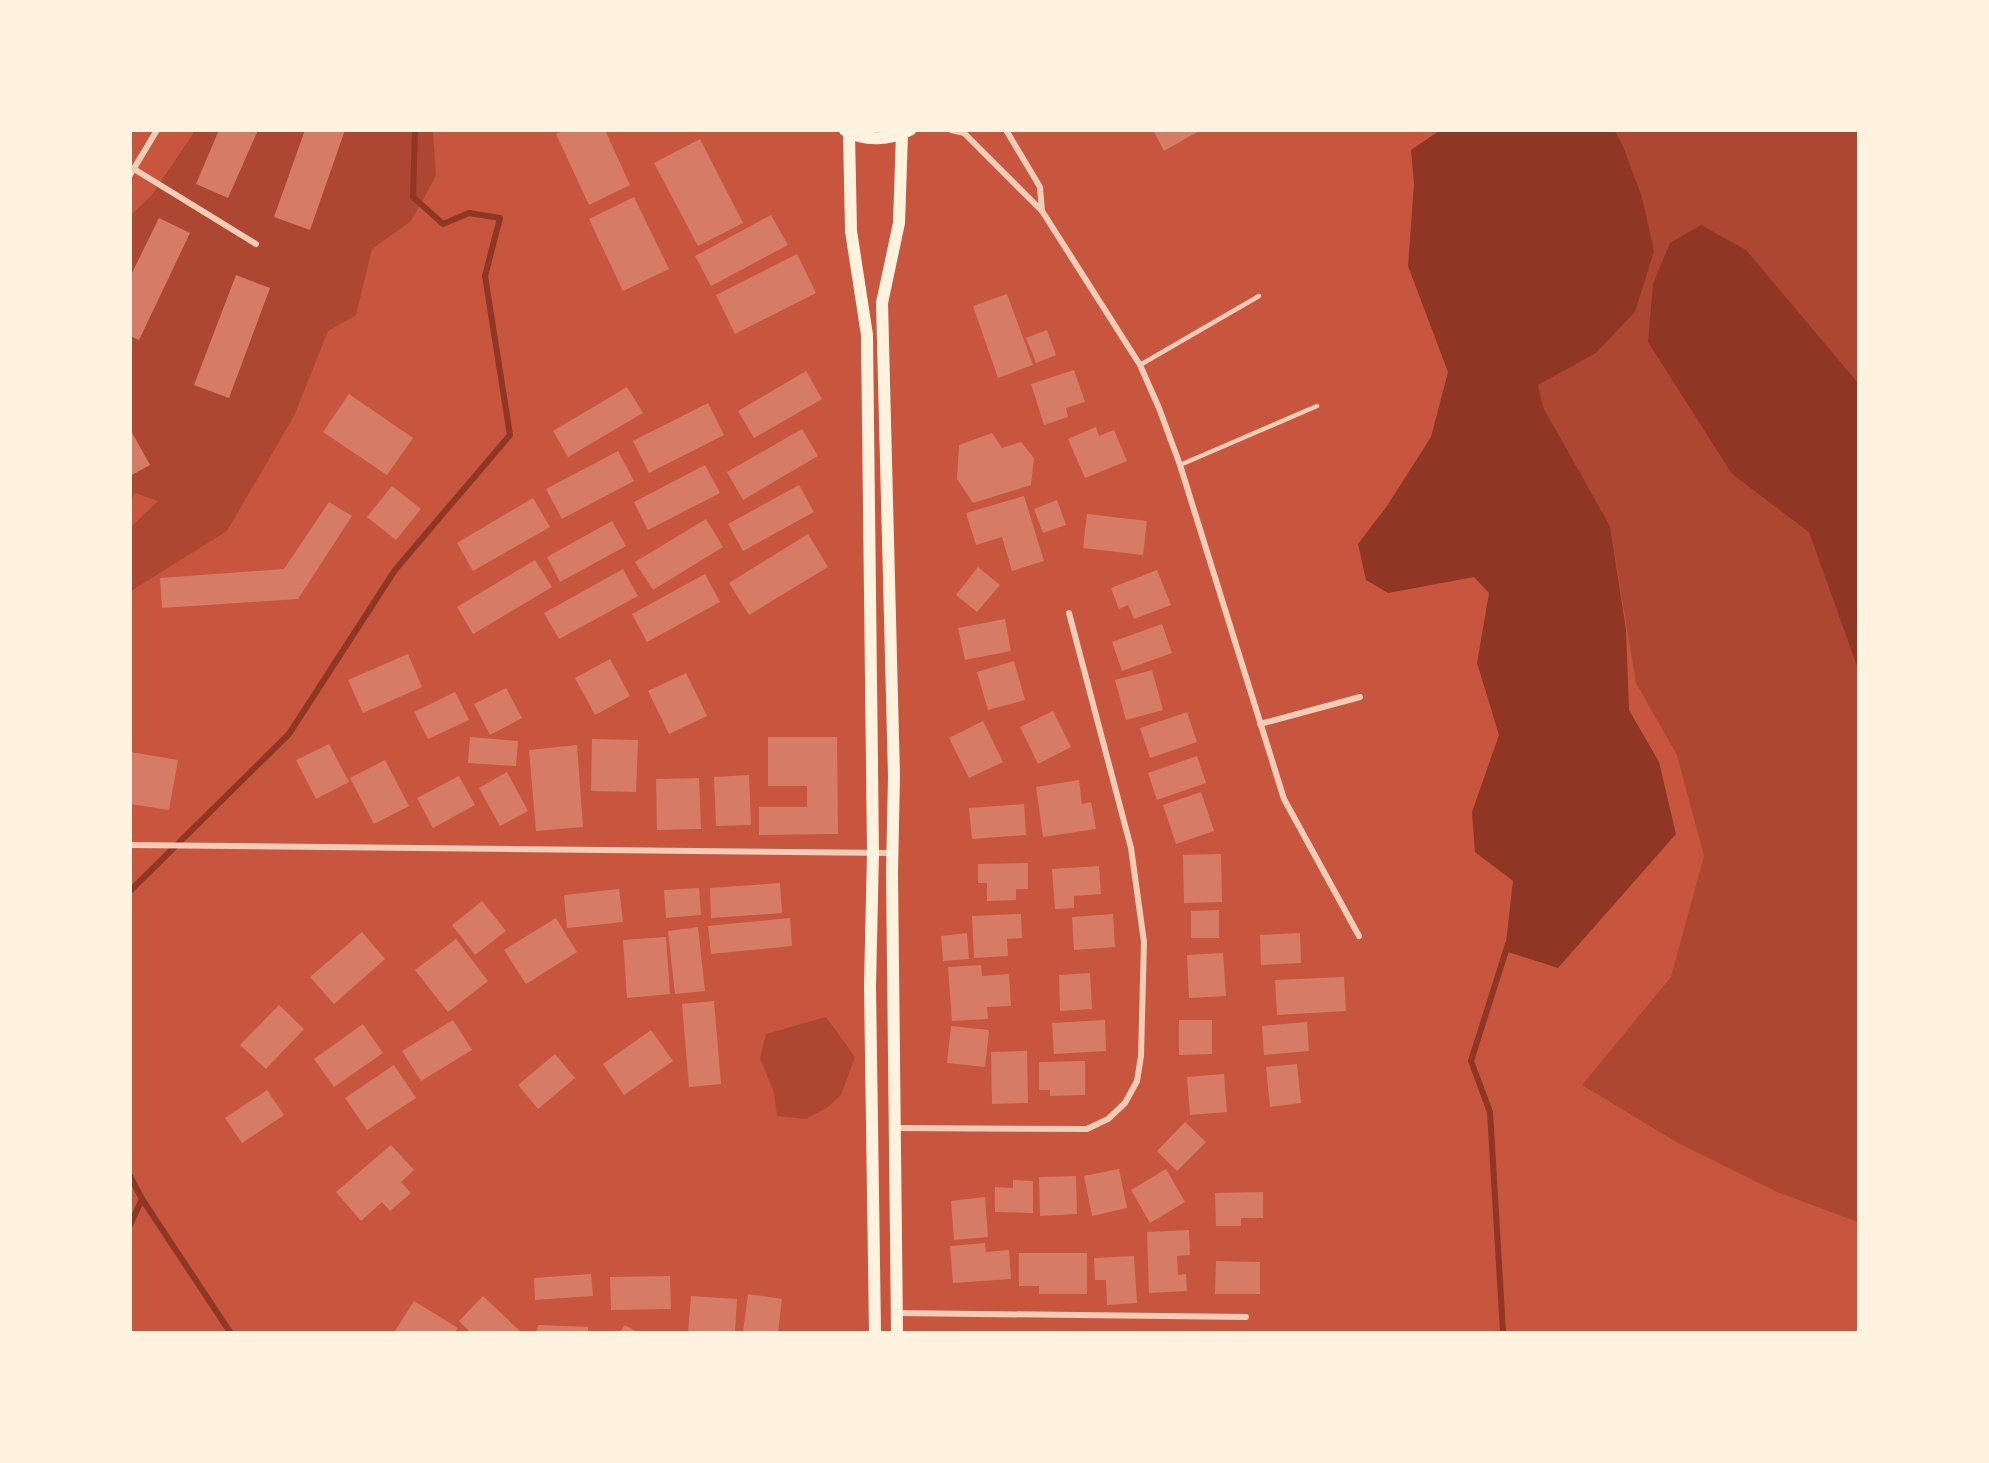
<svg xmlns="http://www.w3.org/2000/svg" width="1989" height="1463" viewBox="0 0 1989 1463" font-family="Ubuntu,sans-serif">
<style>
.green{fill:#ae4732}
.water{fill:#8f3625}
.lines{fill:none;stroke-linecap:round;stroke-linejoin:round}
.stream{stroke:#8f3625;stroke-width:6}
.building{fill:#d67c66}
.service{stroke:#f1ccb7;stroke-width:4.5}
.minor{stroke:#f1ccb7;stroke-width:6}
.secondary{stroke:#fff3e0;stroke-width:12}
</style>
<rect width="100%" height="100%" fill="#c8553d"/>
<g class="green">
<polygon points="195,131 433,131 436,176 411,221 372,249 356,315 328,331 294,416 227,531 131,591 131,527 158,501 135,493 131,500 131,215 151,196"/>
<polygon points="1615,131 1858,131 1858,1222 1777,1192 1678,1143 1582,1085 1671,977 1704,856 1677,755 1636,683 1610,526 1543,407 1538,385 1596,353 1635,312 1653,251 1642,197 1623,146"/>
<polygon points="826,1017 855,1057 841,1095 828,1107 806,1119 777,1116 774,1093 760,1058 766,1034"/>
</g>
<g class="water">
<polygon points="1439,131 1615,131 1623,146 1642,197 1654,251 1635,312 1596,353 1538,385 1543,407 1610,526 1626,630 1629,710 1659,762 1676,834 1558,968 1505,951 1513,881 1475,852 1472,812 1499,735 1477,663 1489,593 1474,577 1388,593 1366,580 1358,544 1387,506 1431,437 1448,372 1408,266 1414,184 1411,150"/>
<polygon points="1701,225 1746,250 1858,383 1858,669 1809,532 1732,474 1648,342 1653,284 1670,243"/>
</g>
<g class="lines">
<g class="stream">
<polyline points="130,891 289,734 395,570 510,435 485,276 500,218 469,213 443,224 413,197 415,130"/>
<polyline points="130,1176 142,1199 230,1332"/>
<polyline points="130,1225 142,1199"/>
<polyline points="1503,1332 1490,1112 1471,1061 1508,944"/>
</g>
</g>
<g class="building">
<polygon points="219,130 258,130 228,198 196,184"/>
<polygon points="305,130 345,130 310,230 274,217"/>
<polygon points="565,130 605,130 630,185 589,205 556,134"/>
<polygon points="1153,130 1201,130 1164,151"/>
<polygon points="700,139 743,223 698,246 654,163"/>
<polygon points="634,197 669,269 623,291 589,219"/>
<polygon points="771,215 788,245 711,286 695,256"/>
<polygon points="159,218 190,233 139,340 130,336 130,277"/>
<polygon points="797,254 816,293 735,334 716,295"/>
<polygon points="236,275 270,288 229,398 194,385"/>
<polygon points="1007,294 1033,365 998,378 973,306"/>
<polygon points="1047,330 1056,355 1036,363 1026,338"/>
<polygon points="1074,370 1085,402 1066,408 1068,417 1044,425 1031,384"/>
<polygon points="806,371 822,399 754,438 738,411"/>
<polygon points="627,387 643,413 568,457 553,431"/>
<polygon points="349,394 413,438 387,475 323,432"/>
<polygon points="708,403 724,435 649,473 633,441"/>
<polygon points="1096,427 1099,436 1114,430 1127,461 1085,478 1068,439"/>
<polygon points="130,429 150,465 130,476"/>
<polygon points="802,429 818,456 743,500 727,472"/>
<polygon points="992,433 1002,448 1021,442 1034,458 1031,485 973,503 957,479 959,445"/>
<polygon points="618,451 634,481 562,519 546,489"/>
<polygon points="705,465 720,493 648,530 634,502"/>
<polygon points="799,485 814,512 743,551 728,524"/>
<polygon points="392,486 421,509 396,540 367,517"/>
<polygon points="1024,496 1044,561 1012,571 1002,537 976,545 966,513"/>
<polygon points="533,498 550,527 473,571 457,543"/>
<polygon points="1057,500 1066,525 1043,533 1034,509"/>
<polygon points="329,502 352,516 298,599 162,608 160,578 284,569"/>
<polygon points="1087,514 1147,521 1143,555 1083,548"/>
<polygon points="706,519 723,547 653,590 635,562"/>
<polygon points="612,521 626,546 560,582 547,557"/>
<polygon points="808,534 828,567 749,615 729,583"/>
<polygon points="535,560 552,587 473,634 457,607"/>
<polygon points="978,567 1000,585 977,612 956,595"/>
<polygon points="623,569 638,596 559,639 544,613"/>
<polygon points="1157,570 1171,605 1134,619 1128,605 1119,609 1111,588"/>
<polygon points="705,574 720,602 647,642 632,614"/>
<polygon points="1005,619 1011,651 965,660 958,628"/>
<polygon points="1162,624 1172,653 1122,671 1112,642"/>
<polygon points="408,654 422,687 363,713 348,680"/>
<polygon points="610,659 630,696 595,715 575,678"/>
<polygon points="1014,661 1025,700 988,710 977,672"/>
<polygon points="1152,670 1163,710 1126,720 1115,680"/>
<polygon points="686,673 707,716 669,734 648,691"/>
<polygon points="506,688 522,718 490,735 474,704"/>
<polygon points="455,692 469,720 428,739 414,712"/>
<polygon points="1053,711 1071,747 1038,764 1020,727"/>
<polygon points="1187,712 1197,742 1150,758 1140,728"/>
<polygon points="983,721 1003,762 969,778 949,738"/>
<polygon points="470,737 518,741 516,766 468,763"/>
<polygon points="768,737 837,737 838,834 759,835 759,807 807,807 807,786 768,786"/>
<polygon points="592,739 638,740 636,792 591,791"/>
<polygon points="329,744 349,782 316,799 296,760"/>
<polygon points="577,745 583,827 536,831 529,750"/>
<polygon points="130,752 178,760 169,810 130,804"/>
<polygon points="1197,756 1206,783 1157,800 1148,773"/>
<polygon points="385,760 409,806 374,824 350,778"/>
<polygon points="507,772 528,811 500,826 479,788"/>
<polygon points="749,775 751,825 716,826 714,777"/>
<polygon points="459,776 475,805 433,828 417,798"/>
<polygon points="699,778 701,829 657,830 656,779"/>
<polygon points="1079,780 1082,804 1091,802 1096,829 1043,837 1036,787"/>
<polygon points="1201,792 1214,831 1176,844 1163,805"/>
<polygon points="1024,804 1026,835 972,839 969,808"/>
<polygon points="1221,854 1222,902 1184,903 1183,855"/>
<polygon points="1028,863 1028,889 1016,889 1016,900 987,901 987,883 978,883 978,864"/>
<polygon points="1099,866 1101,894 1074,896 1074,908 1055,909 1052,869"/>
<polygon points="780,883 782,913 711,918 710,888"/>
<polygon points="699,888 701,915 666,918 664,890"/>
<polygon points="619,889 623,922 567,928 564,895"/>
<polygon points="482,901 506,931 475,955 452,925"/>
<polygon points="1219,910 1219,938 1191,938 1191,911"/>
<polygon points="1021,914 1022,938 1007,939 1008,956 974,958 972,916"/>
<polygon points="1113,914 1115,947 1074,950 1072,917"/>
<polygon points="556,918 577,952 526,984 504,950"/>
<polygon points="790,918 792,946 711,954 708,926"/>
<polygon points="698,927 705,991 675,994 668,931"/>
<polygon points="362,932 385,959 334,1004 310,977"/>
<polygon points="967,933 969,959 943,961 941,936"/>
<polygon points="1300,933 1301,963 1261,965 1260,935"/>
<polygon points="666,937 670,994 627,998 623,940"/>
<polygon points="456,939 488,981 448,1012 415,970"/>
<polygon points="1223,953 1226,996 1189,998 1187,955"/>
<polygon points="981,965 982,976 1009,974 1011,1006 987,1007 988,1019 952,1021 948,967"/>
<polygon points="1090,973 1092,1009 1060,1011 1059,975"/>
<polygon points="1344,977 1346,1011 1277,1015 1275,980"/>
<polygon points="714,1001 721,1084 689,1087 682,1004"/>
<polygon points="279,1005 304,1029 266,1069 240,1045"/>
<polygon points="453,1020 472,1050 421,1081 402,1051"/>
<polygon points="1105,1020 1106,1051 1054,1054 1052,1023"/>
<polygon points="1179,1020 1212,1020 1212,1054 1179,1055"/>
<polygon points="1307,1022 1309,1051 1264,1055 1262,1026"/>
<polygon points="363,1024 383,1053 334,1087 314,1059"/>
<polygon points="951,1026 989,1030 985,1067 947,1063"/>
<polygon points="651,1030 673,1061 624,1095 603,1064"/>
<polygon points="1027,1051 1028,1103 992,1104 991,1052"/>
<polygon points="555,1054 575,1078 538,1109 518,1085"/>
<polygon points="1085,1061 1085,1095 1050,1096 1050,1090 1039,1090 1039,1062"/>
<polygon points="1297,1064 1301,1103 1270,1107 1266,1067"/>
<polygon points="394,1065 416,1098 367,1130 345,1098"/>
<polygon points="1224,1074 1227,1112 1190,1115 1187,1077"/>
<polygon points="267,1090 284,1115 242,1143 225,1118"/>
<polygon points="1185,1122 1206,1142 1177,1171 1157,1151"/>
<polygon points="391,1145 414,1170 401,1182 411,1193 390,1211 382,1202 361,1221 336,1192"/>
<polygon points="1119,1169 1127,1208 1092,1216 1084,1176"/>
<polygon points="1166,1169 1185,1202 1150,1223 1131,1190"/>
<polygon points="1076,1176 1077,1214 1040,1216 1039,1177"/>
<polygon points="1013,1180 1033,1181 1033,1213 995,1212 995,1187 1013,1188"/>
<polygon points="1263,1192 1263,1218 1241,1218 1241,1226 1216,1226 1215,1193"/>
<polygon points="985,1197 988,1237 954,1240 951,1201"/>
<polygon points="1189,1230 1190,1255 1177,1256 1178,1275 1186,1274 1187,1291 1149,1293 1147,1232"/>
<polygon points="985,1243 986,1252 1009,1250 1011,1279 953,1283 950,1246"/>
<polygon points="1019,1253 1087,1253 1087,1294 1039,1294 1039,1286 1019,1286"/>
<polygon points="1134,1256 1137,1303 1107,1305 1106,1280 1095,1280 1094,1258"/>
<polygon points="1216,1261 1260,1262 1260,1294 1215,1294"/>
<polygon points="591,1274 593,1296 535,1300 534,1278"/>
<polygon points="670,1276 671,1309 611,1310 610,1277"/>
<polygon points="748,1294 782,1299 778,1332 743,1332"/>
<polygon points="483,1296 521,1332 470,1332 459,1321"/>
<polygon points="691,1296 737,1299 735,1332 688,1332"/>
<polygon points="414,1301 458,1328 455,1332 395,1331"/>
<polygon points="538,1325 588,1327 588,1332 537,1332"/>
<polygon points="625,1325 637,1332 620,1332"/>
</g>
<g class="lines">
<g class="service">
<polyline points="1140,365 1259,296"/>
<polyline points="1180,465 1317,406"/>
</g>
<g class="minor">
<polyline points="951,130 964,133 1042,211 1140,365 1159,408 1180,465 1284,799 1359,936"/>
<polyline points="1006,130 1040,187 1042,211"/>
<polyline points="134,169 256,244"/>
<polyline points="130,175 157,130"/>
<polyline points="1260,724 1360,697"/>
<polyline points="130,845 892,853"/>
<polyline points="895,1128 1087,1129 1108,1119 1125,1103 1137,1081 1141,1056 1144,942 1131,848 1069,613"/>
<polyline points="897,1313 1246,1317"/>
</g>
<g class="secondary">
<path d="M845 130C865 142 890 140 910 130"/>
<polyline points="849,133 851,231 867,335 873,852 870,986 875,1332"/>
<polyline points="897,1332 892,873 894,776 882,303 899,223 902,134"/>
</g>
</g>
<rect width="1989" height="1463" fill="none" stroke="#fff3e0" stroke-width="264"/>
</svg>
